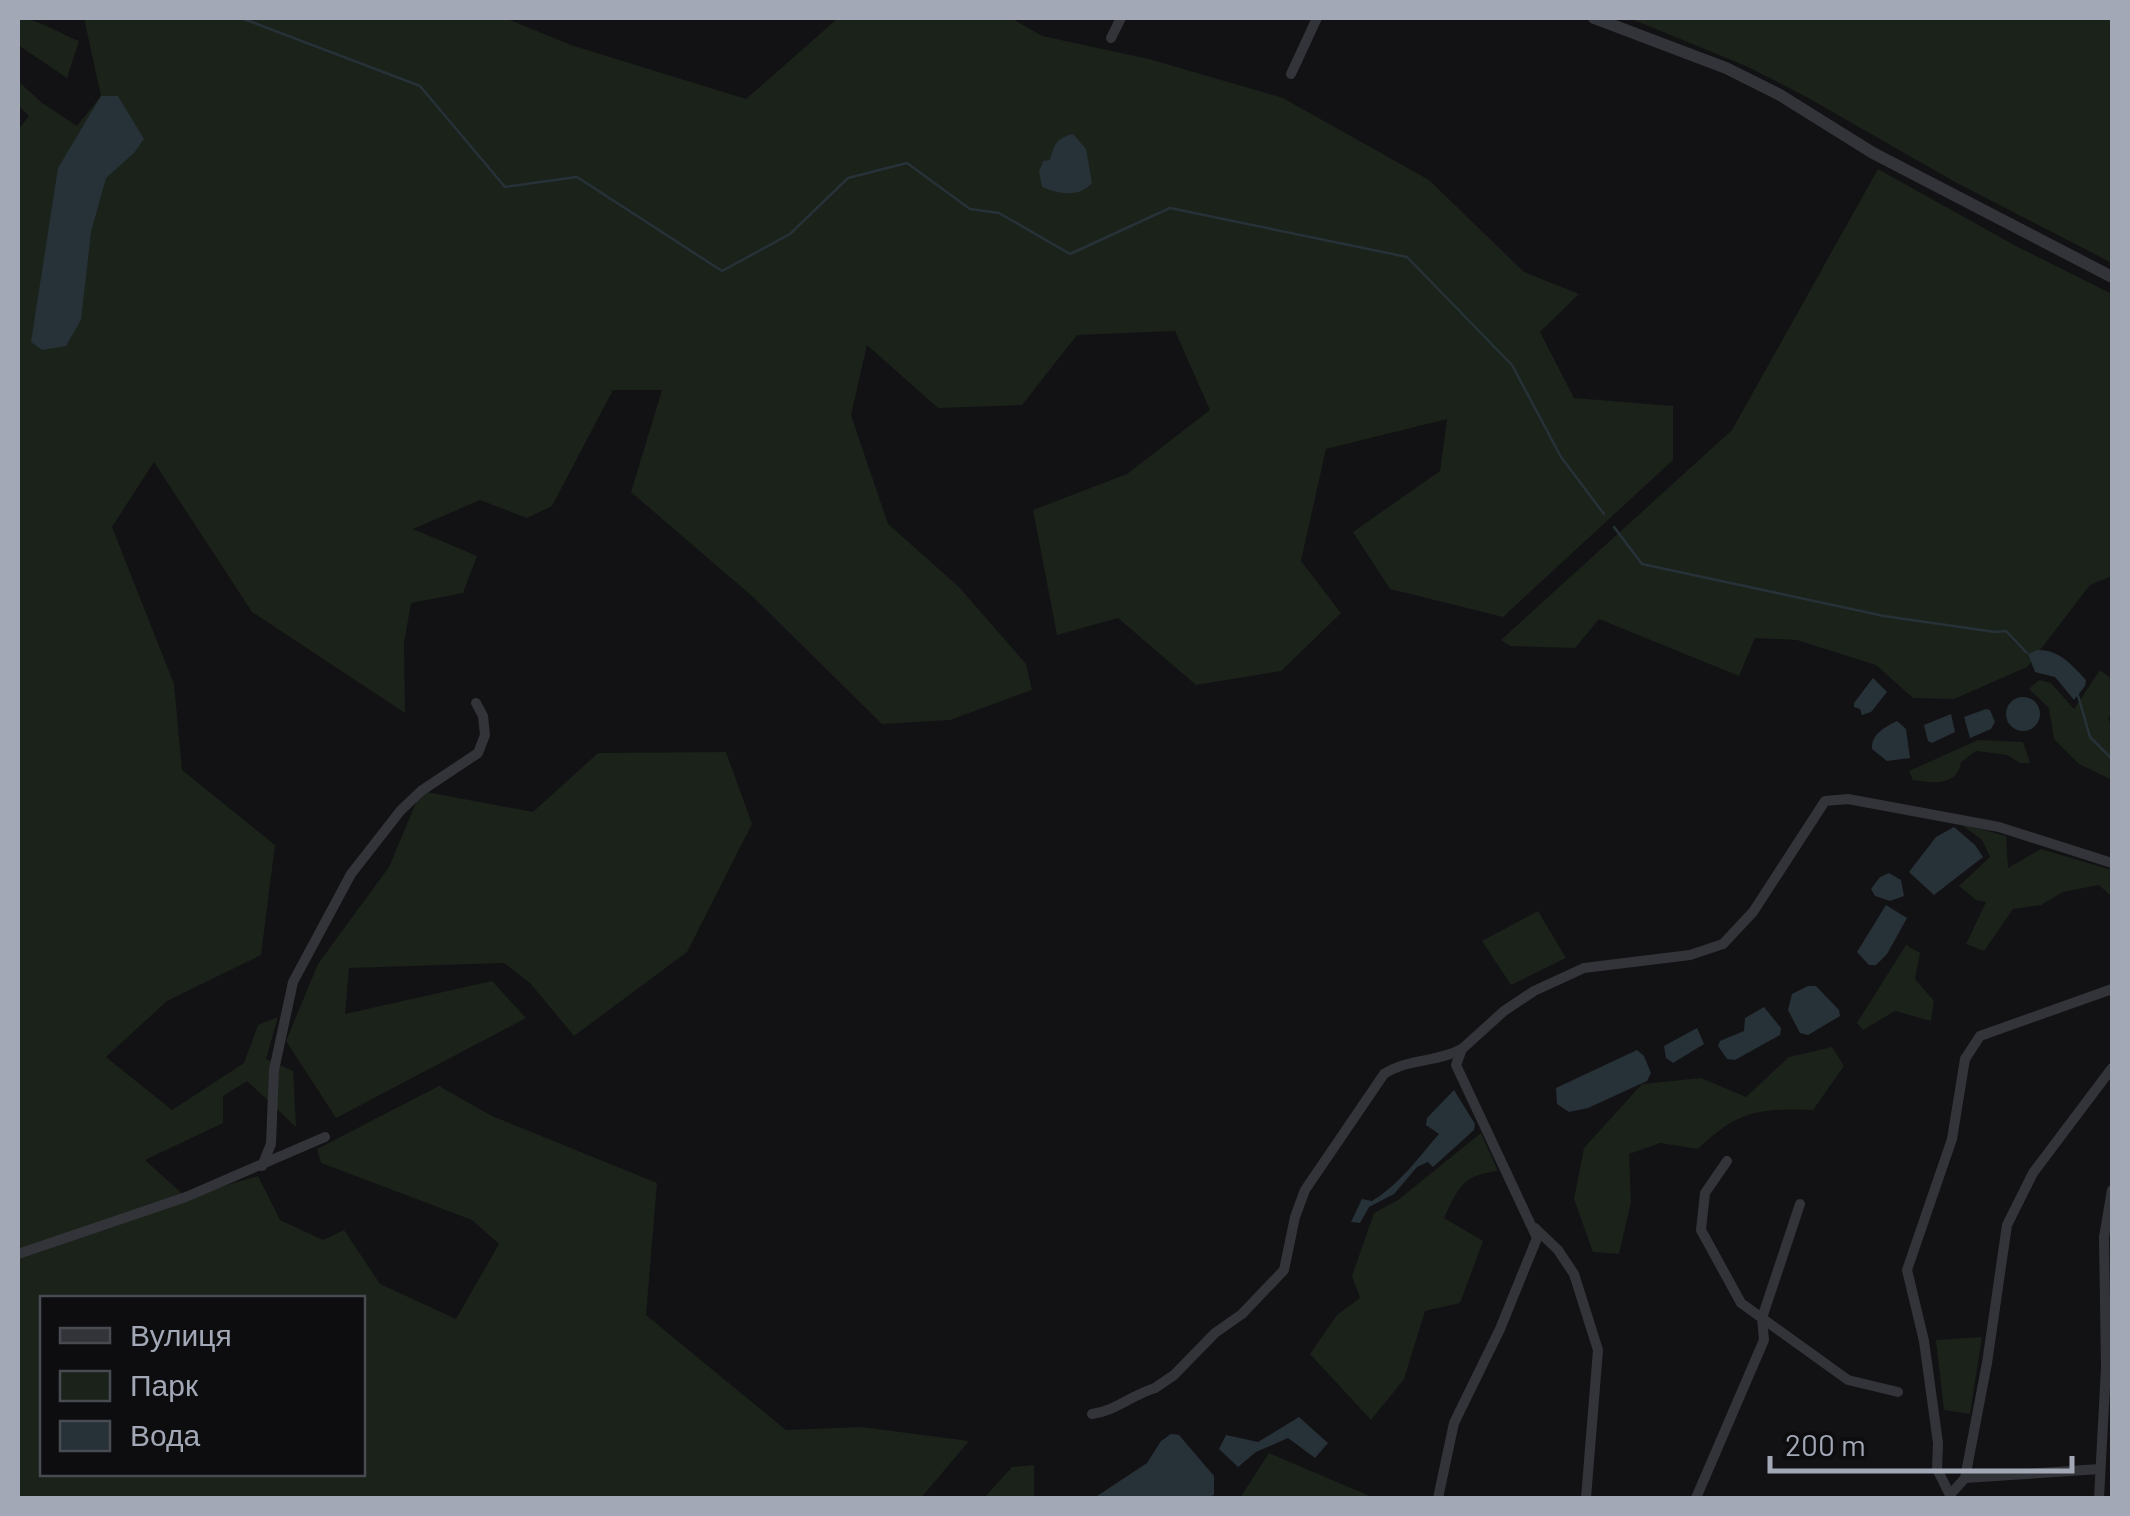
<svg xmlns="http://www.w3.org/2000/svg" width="2130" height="1516" viewBox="0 0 2130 1516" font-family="Barlow,sans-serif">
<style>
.green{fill:#1a221a;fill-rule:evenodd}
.water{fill:#273138}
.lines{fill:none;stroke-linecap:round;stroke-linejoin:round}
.stream{stroke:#273138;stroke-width:2.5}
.minor{stroke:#323439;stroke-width:10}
.tertiary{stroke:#323439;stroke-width:12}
</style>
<rect width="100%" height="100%" fill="#121214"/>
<g class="green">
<path d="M18 18C37 18 60 34 79 41L67 78 18 45Z"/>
<path d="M84 18H505L571 45 746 99 838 18H1011L1042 36 1149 59 1283 98 1429 180 1524 272 1579 294 1540 332 1574 398 1673 406V460L1503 617 1390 589 1353 532 1440 471 1447 419 1326 449 1301 561 1341 613 1281 671 1196 685 1118 618 1057 635 1033 510 1127 474 1210 410 1175 331 1077 335 1022 405 938 408 867 345 851 415 888 524 958 586 1026 664 1032 690 950 720 882 724 753 597 631 492 662 390H613L552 506 527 518 480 500 413 529 477 556 463 593 411 603 404 643 405 713 252 612 154 462 112 527 174 684 182 770 275 845 261 955 167 1001 106 1057 172 1110 244 1063 258 1025 278 1017 266 1059 293 1071 296 1127 247 1081 223 1096V1123L145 1160 186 1197 258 1176 280 1220 323 1240 344 1230 380 1284 456 1319 499 1244 472 1220 321 1163 317 1149 439 1086 492 1116 657 1183 646 1315 786 1430 862 1427 969 1441 921 1498H18V130L29 116 18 105V81L42 103 77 126 101 96ZM42 1298H362V1474H42Z"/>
<polygon points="1629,18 2112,18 2112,263 1955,182 1803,95 1746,66"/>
<polygon points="1878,169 2016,246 2112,294 2112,576 2090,585 2027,667 1954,699 1913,698 1876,665 1797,640 1755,638 1739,676 1599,619 1575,648 1510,646 1501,640 1732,430"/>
<polygon points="2100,670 2112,679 2112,711 2108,719 2112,725 2112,780 2079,764 2054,739 2049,708 2029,689 2039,680 2051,683 2074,709"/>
<path d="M1978 740 2023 742 2030 763H2020L2007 755 1976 751 1961 762C1957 787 1932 783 1913 780L1909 771Z"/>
<polygon points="726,752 752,824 687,952 574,1036 530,983 504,963 349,968 345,1014 492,981 526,1018 336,1118 286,1041 318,964 389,867 421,791 533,812 598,753"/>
<polygon points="1959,823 2006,836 2008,868 2041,849 2112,870 2112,897 2099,885 2063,892 2041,905 2013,909 1984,951 1966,944 1986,902 1976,900 1959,886 1990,857 1982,840"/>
<polygon points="1538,911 1566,958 1511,985 1482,941"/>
<polygon points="1906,945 1920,953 1915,979 1934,1001 1931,1021 1895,1011 1863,1030 1857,1023"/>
<path d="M1832 1047 1844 1066 1813 1110C1759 1108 1737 1111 1698 1149L1660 1143 1629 1154 1631 1202 1619 1254 1593 1252 1574 1199 1584 1148 1642 1084 1701 1078 1746 1097 1789 1057Z"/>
<path d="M1481 1133 1498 1171C1462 1175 1459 1187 1444 1218L1483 1241 1460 1303 1425 1311 1404 1379 1371 1420 1310 1354 1337 1315 1360 1298 1352 1276 1374 1213 1398 1200Z"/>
<polygon points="1982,1337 1970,1414 1944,1410 1936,1340"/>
<polygon points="1269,1453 1372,1497 1372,1498 1240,1498"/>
<polygon points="1034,1465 1034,1498 984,1498 1012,1467"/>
</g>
<g class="water">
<polygon points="101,96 118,96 144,139 134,153 106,178 91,232 81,320 66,346 42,350 31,342 58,168"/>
<path d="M1073 134 1086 149 1092 183C1079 198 1059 194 1042 187L1039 172 1043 161 1050 160C1054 144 1057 138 1073 134Z"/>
<path d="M2037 650C2059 649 2072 665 2086 680L2085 686 2074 700 2055 677 2035 672 2028 654Z"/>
<polygon points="1873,678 1887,692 1871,712 1862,715 1860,709 1854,707 1854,703"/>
<circle cx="2023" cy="714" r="17"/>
<polygon points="1986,709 1990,710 1995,722 1991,729 1970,738 1964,717"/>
<polygon points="1951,714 1955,732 1932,743 1928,741 1924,725"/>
<path d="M1897 721 1906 729 1910 758 1887 761 1872 749C1871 734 1885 727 1897 721Z"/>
<polygon points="1954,827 1975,845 1983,857 1934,895 1909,872 1936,837"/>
<polygon points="1889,873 1901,880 1904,896 1890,901 1875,896 1871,889 1880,877"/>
<polygon points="1886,905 1907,918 1887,954 1876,965 1869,965 1857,952"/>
<polygon points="1808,986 1816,986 1839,1010 1840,1016 1808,1035 1800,1033 1788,1010 1792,994"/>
<polygon points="1764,1007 1781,1028 1780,1035 1735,1060 1727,1059 1718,1046 1720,1041 1744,1031 1745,1018"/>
<polygon points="1697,1028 1704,1044 1673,1063 1666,1058 1664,1046"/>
<polygon points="1637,1050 1644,1056 1651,1073 1647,1081 1588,1108 1569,1112 1557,1104 1556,1088"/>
<path d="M1454 1090 1475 1124 1474 1130 1433 1167 1428 1162 1417 1167 1394 1194 1369 1207 1360 1223 1351 1222 1362 1199 1372 1201C1399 1185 1419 1157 1439 1134L1426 1125 1427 1118Z"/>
<polygon points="1299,1417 1328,1443 1315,1458 1288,1438 1256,1452 1238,1467 1219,1449 1226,1435 1258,1442"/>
<polygon points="1171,1434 1179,1435 1214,1476 1214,1495 1204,1498 1094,1498 1147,1463 1161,1441"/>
</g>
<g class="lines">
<g class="stream">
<polyline points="241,18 420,86 505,187 577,177 722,271 790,234 848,178 907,163 970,209 999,213 1070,254 1170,208 1407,257 1512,365 1561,457 1604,514"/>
<polyline points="1614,527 1642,564 1884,616 1995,632 2006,631 2027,653"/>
<polyline points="2077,692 2090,737 2112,759"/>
</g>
<g class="minor">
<polyline points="1111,38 1121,18"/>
<polyline points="1291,74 1317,18"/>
<polyline points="2112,989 1980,1036 1965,1059 1952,1139 1907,1270 1924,1341 1938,1443 1937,1469 1950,1495 1965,1478 1987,1363 2007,1225 2033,1173 2112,1068"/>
<polyline points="1727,1161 1705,1193 1701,1230 1741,1303 1848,1380 1898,1392"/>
<polyline points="262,1166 271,1144 274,1070 293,982 351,874 401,810 421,791 478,753 485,735 483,716 476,703"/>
<polyline points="1535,1228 1558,1250 1574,1274 1598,1350 1586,1498"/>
<polyline points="18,1254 186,1197 325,1137"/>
<path d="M1092 1414C1115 1411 1132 1395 1155 1388L1174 1375 1215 1333 1242 1314 1284 1270 1295 1217 1305 1190 1384 1074C1408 1058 1436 1063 1462 1049"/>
<polyline points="1965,1478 2100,1469"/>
<polyline points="1438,1498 1454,1423 1500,1329 1537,1238 1456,1065 1462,1049 1504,1011 1534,991 1584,968 1690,955 1723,944 1753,912 1825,801 1848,799 1999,827 2112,863"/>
<polyline points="1696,1498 1764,1340 1762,1318 1800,1204"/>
<polyline points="2099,1498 2106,1368 2104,1237 2112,1190"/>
</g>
<polyline class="tertiary" points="1594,18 1726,68 1780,95 1873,153 2112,277"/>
</g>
<rect width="2130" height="1516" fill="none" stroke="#a2a8b6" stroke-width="40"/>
<rect x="40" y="1296" width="325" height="180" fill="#0d0d0f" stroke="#494b52" stroke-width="2.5"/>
<rect x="60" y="1328" width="50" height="15" fill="#323439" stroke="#494b52" stroke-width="2.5"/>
<text x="130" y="1346" font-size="30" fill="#a2a8b6">Вулиця</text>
<rect x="60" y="1371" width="50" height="30" fill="#1a221a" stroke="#494b52" stroke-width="2.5"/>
<text x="130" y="1396" font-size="30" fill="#a2a8b6">Парк</text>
<rect x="60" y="1421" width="50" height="30" fill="#273138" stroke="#494b52" stroke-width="2.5"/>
<text x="130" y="1446" font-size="30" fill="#a2a8b6">Вода</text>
<path d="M1770 1456v15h302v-15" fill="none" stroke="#a2a8b6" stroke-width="5"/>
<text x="1785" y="1456" font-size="30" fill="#a2a8b6" stroke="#0d0d0f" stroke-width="8" paint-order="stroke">200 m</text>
</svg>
